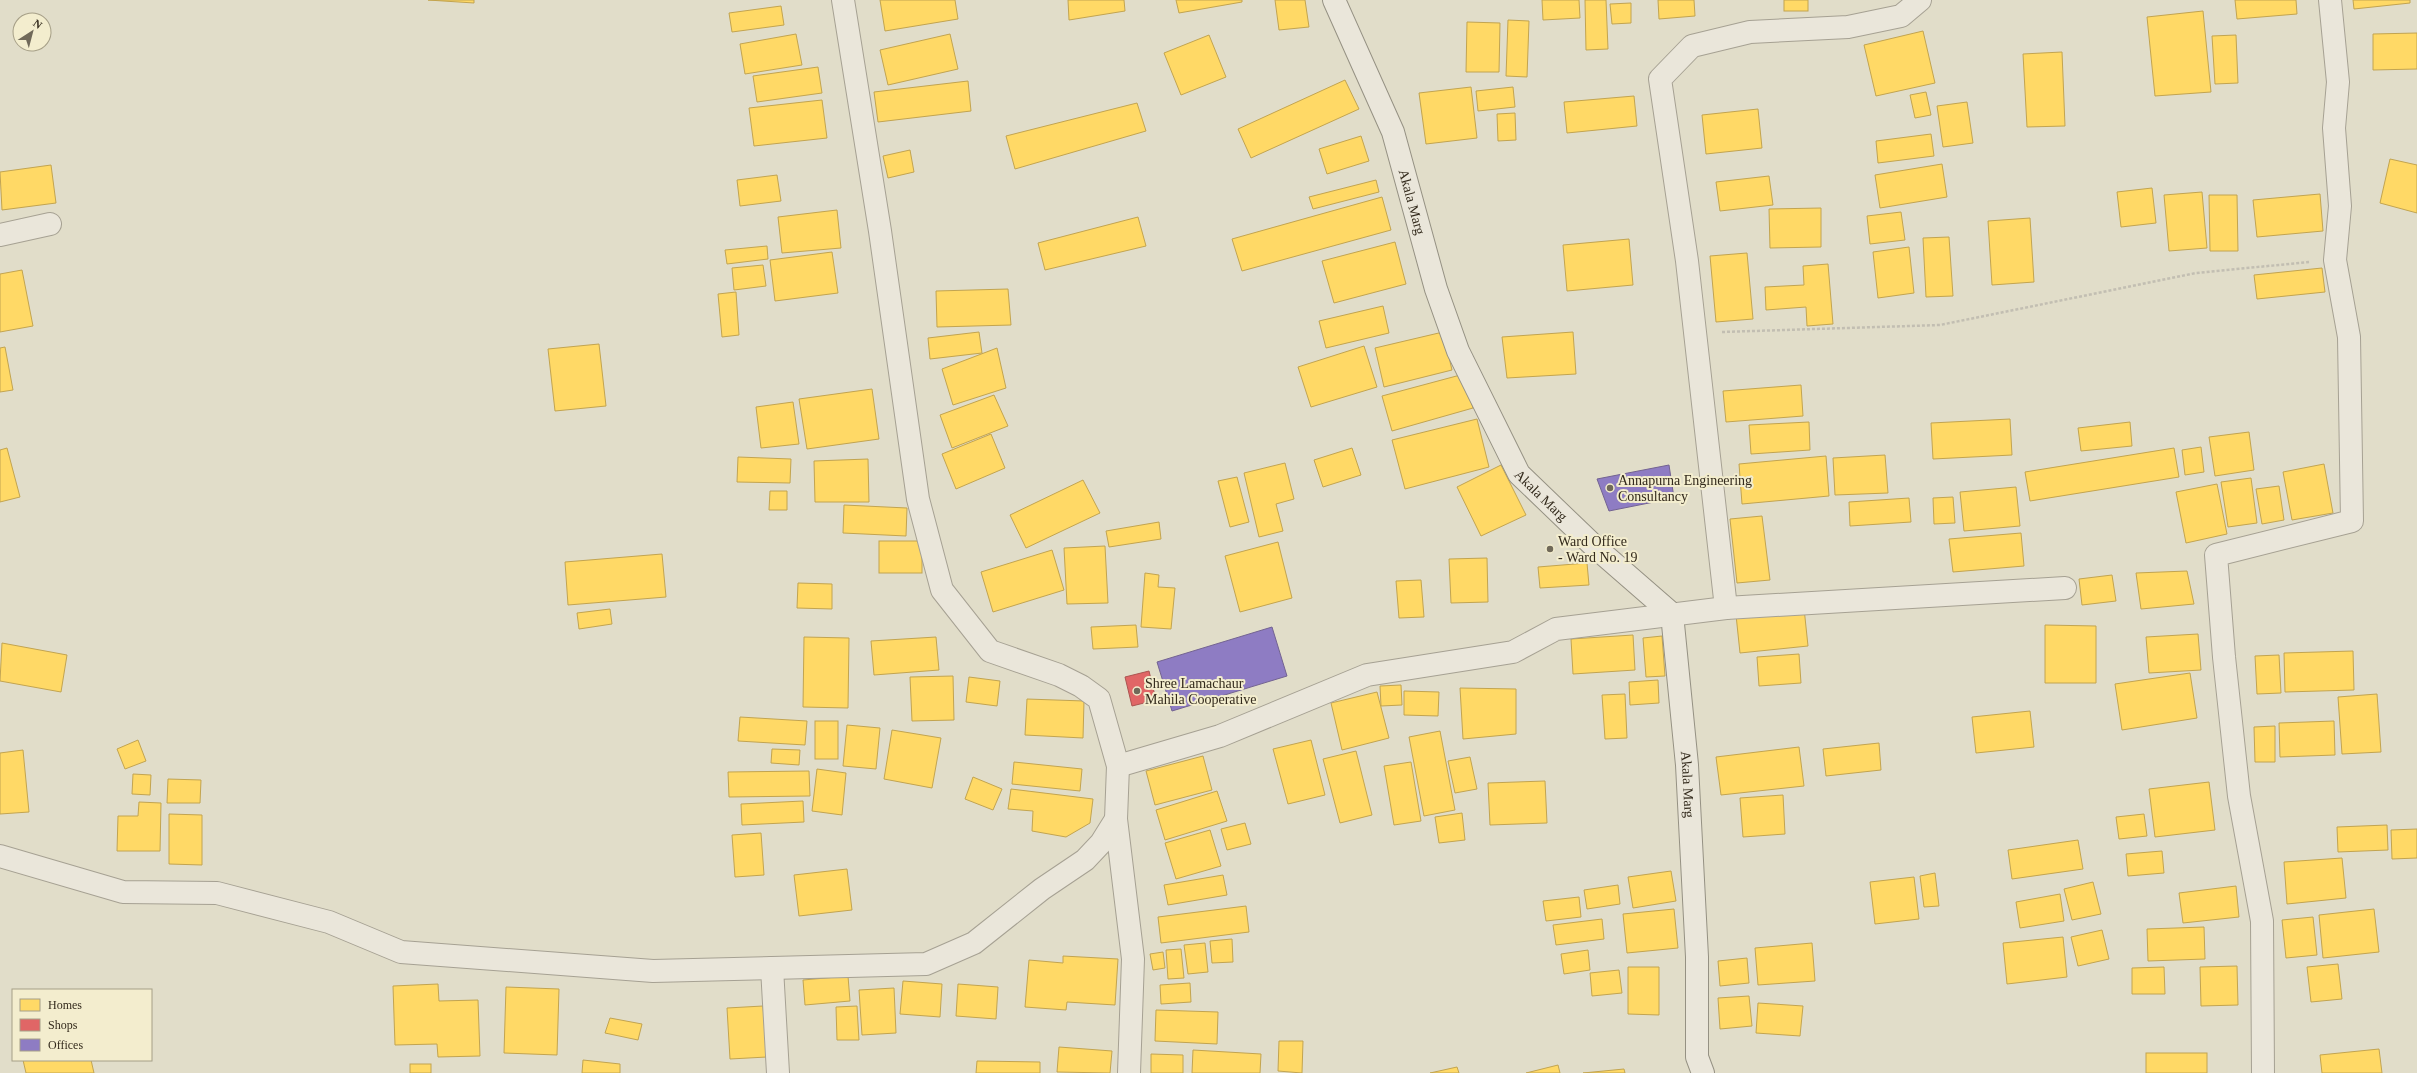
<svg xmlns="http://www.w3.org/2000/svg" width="2417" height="1073" viewBox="0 0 2417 1073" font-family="'Times New Roman',serif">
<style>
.homes{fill:#ffd966;stroke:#c2a450}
.shops{fill:#e06666;stroke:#ac5450}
.offices{fill:#8e7cc3;stroke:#736391}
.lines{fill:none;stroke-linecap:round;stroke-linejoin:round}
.minor-casing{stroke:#a6a193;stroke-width:24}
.secondary-casing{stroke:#959183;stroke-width:24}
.path{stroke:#c2beb2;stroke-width:2.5;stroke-dasharray:3 2;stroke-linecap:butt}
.minor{stroke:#eae6da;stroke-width:22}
.secondary{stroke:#eae6da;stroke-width:22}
.poi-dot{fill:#706959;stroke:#f3edce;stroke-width:1.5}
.labels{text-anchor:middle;stroke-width:4;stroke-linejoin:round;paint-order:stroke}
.street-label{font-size:14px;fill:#332a1c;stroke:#f3edce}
.poi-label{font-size:14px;fill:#332a1c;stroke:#f3edce;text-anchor:start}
</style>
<rect width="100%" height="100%" fill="#e1ddc9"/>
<g class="homes">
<polygon points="428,0 474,0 474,3"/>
<polygon points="880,0 955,0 958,19 885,31"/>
<polygon points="1068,0 1124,0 1125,11 1069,20"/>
<polygon points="1176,0 1242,0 1242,2 1179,13"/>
<polygon points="1275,0 1305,0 1309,27 1279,30"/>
<polygon points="1542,0 1579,0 1580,18 1543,20"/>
<polygon points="1585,0 1606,0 1608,49 1586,50"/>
<polygon points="1658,0 1694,0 1695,16 1659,19"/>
<rect x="1784" y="0" width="24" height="11"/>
<polygon points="2235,0 2296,0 2297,14 2237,19"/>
<polygon points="2353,0 2410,0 2410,3 2354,9"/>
<polygon points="1631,3 1631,23 1612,24 1610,4"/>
<polygon points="781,6 784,25 732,32 729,13"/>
<polygon points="2203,11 2211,92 2155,96 2147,17"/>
<polygon points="1508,20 1529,21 1527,77 1506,76"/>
<polygon points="1467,22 1500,23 1499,72 1466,72"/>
<polygon points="1923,31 1935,83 1876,96 1864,45"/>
<polygon points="2417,33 2417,69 2373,70 2373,34"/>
<polygon points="796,34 802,65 745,74 740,44"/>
<polygon points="950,34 958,69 888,85 880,50"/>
<polygon points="1209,35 1226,77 1181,95 1164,53"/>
<polygon points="2236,35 2238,83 2215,84 2212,36"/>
<polygon points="2062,52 2065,126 2027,127 2023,54"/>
<polygon points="818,67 822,93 757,102 753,76"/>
<polygon points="1345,80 1359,109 1251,158 1238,129"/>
<polygon points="968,81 971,111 878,122 874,92"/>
<polygon points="1471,87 1477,138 1426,144 1419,93"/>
<polygon points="1513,87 1515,107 1478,111 1476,91"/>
<polygon points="1926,92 1931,115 1915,118 1910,95"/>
<polygon points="1634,96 1637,126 1567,133 1564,102"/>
<polygon points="822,100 827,138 754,146 749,108"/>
<polygon points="1967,102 1973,143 1943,147 1937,106"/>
<polygon points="1137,103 1146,131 1015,169 1006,136"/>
<polygon points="1758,109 1762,148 1706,154 1702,115"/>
<polygon points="1515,113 1516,140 1498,141 1497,114"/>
<polygon points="1931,134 1934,156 1878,163 1876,141"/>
<polygon points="1361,136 1369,161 1327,174 1319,149"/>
<polygon points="910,150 914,172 888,178 883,156"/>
<polygon points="2390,159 2417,165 2417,213 2380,203"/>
<polygon points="1942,164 1947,197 1880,208 1875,175"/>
<polygon points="51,165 56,203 2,210 0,172"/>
<polygon points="777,175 781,201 740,206 737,180"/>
<polygon points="1769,176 1773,205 1720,211 1716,182"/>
<polygon points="1376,180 1379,192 1313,209 1309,197"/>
<polygon points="2152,188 2156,223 2121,227 2117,192"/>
<polygon points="2202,192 2207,248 2169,251 2164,195"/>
<polygon points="2320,194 2323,231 2257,237 2253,200"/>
<polygon points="2209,195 2237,195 2238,251 2210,251"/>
<polygon points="1382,197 1391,230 1242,271 1232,239"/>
<polygon points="1821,208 1821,247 1770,248 1769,209"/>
<polygon points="837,210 841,248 782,253 778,217"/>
<polygon points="1901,212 1905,240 1870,244 1867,216"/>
<polygon points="1138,217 1146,246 1045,270 1038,243"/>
<polygon points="2030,218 2034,282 1992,285 1988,221"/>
<polygon points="1949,237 1953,296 1926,297 1923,238"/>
<polygon points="1629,239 1633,285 1567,291 1563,245"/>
<polygon points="1395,242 1406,284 1334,303 1322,261"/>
<polygon points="767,246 768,259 727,264 725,250"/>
<polygon points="1909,247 1914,293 1878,298 1873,252"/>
<polygon points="832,252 838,293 775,301 770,260"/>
<polygon points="1747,253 1753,319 1716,322 1710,256"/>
<polygon points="1828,264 1833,324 1807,326 1806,307 1766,310 1765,287 1804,285 1803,266"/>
<polygon points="763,265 766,286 734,290 732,268"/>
<polygon points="2322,268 2325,292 2257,299 2254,275"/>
<polygon points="22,270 33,326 0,332 0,274"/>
<polygon points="1008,289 1011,325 937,327 936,291"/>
<polygon points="736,292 739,335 722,337 718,294"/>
<polygon points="1383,306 1389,333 1326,348 1319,321"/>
<polygon points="979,332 982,353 930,359 928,338"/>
<polygon points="1443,332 1452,370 1384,387 1375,348"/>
<polygon points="1573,332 1576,374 1507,378 1502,337"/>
<polygon points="599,344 606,406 555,411 548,349"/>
<polygon points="1364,346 1377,387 1311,407 1298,367"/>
<polygon points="5,347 13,390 0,392 0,348"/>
<polygon points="997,348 1006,388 953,405 942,369"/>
<polygon points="1464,374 1473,408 1392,431 1382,396"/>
<polygon points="1801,385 1803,416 1726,422 1723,391"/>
<polygon points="872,389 879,439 807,449 799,399"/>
<polygon points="994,395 1008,426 952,448 940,415"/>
<polygon points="793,402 799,444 761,448 756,407"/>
<polygon points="1477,419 1489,467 1405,489 1392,440"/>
<polygon points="2010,419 2012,455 1933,459 1931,423"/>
<polygon points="1809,422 1810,450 1751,454 1749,425"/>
<polygon points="2130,422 2132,446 2081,451 2078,428"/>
<polygon points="2249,432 2254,470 2215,476 2209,437"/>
<polygon points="991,434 1005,468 956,489 942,454"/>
<polygon points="2201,447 2204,472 2185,475 2182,450"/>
<polygon points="7,448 20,497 0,502 0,450"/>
<polygon points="1352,448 1361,475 1323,487 1314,460"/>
<polygon points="2174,448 2179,477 2030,501 2025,472"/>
<polygon points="1885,455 1888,493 1835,495 1833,458"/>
<polygon points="1826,456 1829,496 1742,504 1739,464"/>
<polygon points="738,457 791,459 790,483 737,482"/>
<polygon points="868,459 869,502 815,502 814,461"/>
<polygon points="1285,463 1294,499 1276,504 1283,531 1259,537 1244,473"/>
<polygon points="2324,464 2333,513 2292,520 2283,472"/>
<polygon points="1501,465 1526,515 1481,536 1457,487"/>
<polygon points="1237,477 1249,522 1230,527 1218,481"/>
<polygon points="2251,478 2257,523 2228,527 2221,482"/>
<polygon points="1083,480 1100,513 1026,548 1010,515"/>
<polygon points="2217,484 2227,534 2186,543 2176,492"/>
<polygon points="2279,486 2284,520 2262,524 2256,489"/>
<polygon points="2016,487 2020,526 1964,531 1960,492"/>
<polygon points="770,491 787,491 787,510 769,510"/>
<polygon points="1953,497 1955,523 1934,524 1933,498"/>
<polygon points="1909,498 1911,522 1850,526 1849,502"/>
<polygon points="844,505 907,508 906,536 843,533"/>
<polygon points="1762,516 1770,580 1737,583 1730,519"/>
<polygon points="1159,522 1161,539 1109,547 1106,531"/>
<polygon points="2021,533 2024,566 1953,572 1949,539"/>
<rect x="879" y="541" width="43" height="32"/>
<polygon points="1278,542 1292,598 1240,612 1225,556"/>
<polygon points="1105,546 1108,603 1067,604 1064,548"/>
<polygon points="1052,550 1064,590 993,612 981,572"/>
<polygon points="662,554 666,597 568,605 565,562"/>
<polygon points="1487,558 1488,602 1451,603 1449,559"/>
<polygon points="1587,563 1589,585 1540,588 1538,567"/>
<polygon points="2187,571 2194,604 2141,609 2136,573"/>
<polygon points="1145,573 1159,575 1158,587 1175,588 1171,629 1141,627"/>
<polygon points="2112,575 2116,601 2082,605 2079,579"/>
<polygon points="1421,580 1424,617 1399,618 1396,581"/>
<polygon points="798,583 832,584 832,609 797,608"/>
<polygon points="1804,608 1808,646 1740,653 1736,615"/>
<polygon points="610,609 612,624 579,629 577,613"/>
<polygon points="1136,625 1138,647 1093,649 1091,627"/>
<polygon points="2045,625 2096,626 2096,683 2045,683"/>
<polygon points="2198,634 2201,670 2149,673 2146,637"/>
<polygon points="1633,635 1635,670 1573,674 1571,639"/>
<polygon points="1662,636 1665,676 1646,677 1643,638"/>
<polygon points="804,637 849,638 848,708 803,707"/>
<polygon points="936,637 939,670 874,675 871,641"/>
<polygon points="2,643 67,655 61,692 0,681"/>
<polygon points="2353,651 2354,690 2285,692 2284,653"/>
<polygon points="1799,654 1801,683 1759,686 1757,657"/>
<polygon points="2279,655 2281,693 2257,694 2255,656"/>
<polygon points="2190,673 2197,718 2122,730 2115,684"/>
<polygon points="953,676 954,720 912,721 910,677"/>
<polygon points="969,677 1000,681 997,706 966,702"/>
<polygon points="1658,680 1659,703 1630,705 1629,682"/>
<polygon points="1401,685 1402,705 1381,706 1380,686"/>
<polygon points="1460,688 1516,689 1516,734 1463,739"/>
<polygon points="1404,691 1439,692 1438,716 1404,715"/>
<polygon points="1377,692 1389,738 1342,750 1331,703"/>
<polygon points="1625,694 1627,738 1605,739 1602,695"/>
<polygon points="2377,694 2381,752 2342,754 2338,697"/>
<polygon points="1027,699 1084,701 1083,738 1025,735"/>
<polygon points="2030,711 2034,747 1976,753 1972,717"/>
<polygon points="740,717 807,721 805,745 738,741"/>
<rect x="815" y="721" width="23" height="38"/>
<polygon points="2334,721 2335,755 2280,757 2279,723"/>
<polygon points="847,725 880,728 876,769 843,766"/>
<polygon points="2275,726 2275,762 2255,762 2254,727"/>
<polygon points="892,730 941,738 932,788 884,779"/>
<polygon points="1440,731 1455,810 1424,816 1409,737"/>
<polygon points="138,740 146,761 125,769 117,749"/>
<polygon points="1311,740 1325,795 1288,804 1273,749"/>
<polygon points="1879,743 1881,770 1826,776 1823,749"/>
<polygon points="1799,747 1804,786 1721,795 1716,757"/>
<polygon points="772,749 800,750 799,765 771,763"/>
<polygon points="23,750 29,812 0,814 0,753"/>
<polygon points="1356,751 1372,815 1340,823 1323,759"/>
<polygon points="1203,756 1212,790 1155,805 1146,771"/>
<polygon points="1470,757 1477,789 1455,793 1448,761"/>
<polygon points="1014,762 1082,769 1080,791 1012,784"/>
<polygon points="1411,762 1421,821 1394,825 1384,766"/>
<polygon points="817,769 846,773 842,815 812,811"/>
<polygon points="809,771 810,796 729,797 728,772"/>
<polygon points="133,774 151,775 150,795 132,794"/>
<polygon points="973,777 1002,789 993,810 965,799"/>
<polygon points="168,779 201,780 200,803 167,803"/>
<polygon points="1545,781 1547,823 1490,825 1488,783"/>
<polygon points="2209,782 2215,830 2155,837 2149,789"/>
<polygon points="1011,789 1093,799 1090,823 1066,837 1032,831 1033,811 1008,809"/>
<polygon points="1217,791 1227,821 1165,840 1156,810"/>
<polygon points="1783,795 1785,834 1743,837 1740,798"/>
<polygon points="803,801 804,822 742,825 741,804"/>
<polygon points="139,802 161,803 160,851 117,851 118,816 138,816"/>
<polygon points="1462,813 1465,840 1439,843 1435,817"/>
<polygon points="169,814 202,815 202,865 169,864"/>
<polygon points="2144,814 2147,836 2119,839 2116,817"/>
<polygon points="1245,823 1251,844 1227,850 1221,829"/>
<polygon points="2387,825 2388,850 2338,852 2337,827"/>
<polygon points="2417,829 2417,858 2392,859 2391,830"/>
<polygon points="1210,830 1221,866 1176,879 1165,843"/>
<polygon points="761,833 764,875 735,877 732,835"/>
<polygon points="2078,840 2083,869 2012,879 2008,850"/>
<polygon points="2162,851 2164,873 2128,876 2126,854"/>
<polygon points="2342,858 2346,898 2287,904 2284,862"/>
<polygon points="847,869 852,910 799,916 794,875"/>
<polygon points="1671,871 1676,901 1633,908 1628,877"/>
<polygon points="1935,873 1939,906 1924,907 1920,876"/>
<polygon points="1223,875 1227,895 1168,905 1164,885"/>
<polygon points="1914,877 1919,919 1875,924 1870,882"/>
<polygon points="2093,882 2101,914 2072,920 2064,889"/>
<polygon points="1618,885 1620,904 1587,909 1584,890"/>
<polygon points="2236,886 2239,917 2183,923 2179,893"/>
<polygon points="2060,894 2064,921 2020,928 2016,902"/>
<polygon points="1579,897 1581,917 1546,921 1543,901"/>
<polygon points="1246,906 1249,932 1161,943 1158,917"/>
<polygon points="1674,909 1678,948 1627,953 1623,914"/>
<polygon points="2374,909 2379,952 2323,958 2319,915"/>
<polygon points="2313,917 2317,955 2286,958 2282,920"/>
<polygon points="1602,919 1604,939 1556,945 1553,925"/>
<polygon points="2204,927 2205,959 2148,961 2147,929"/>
<polygon points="2102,930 2109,959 2078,966 2071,937"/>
<polygon points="2063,937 2067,977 2007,984 2003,943"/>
<polygon points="1232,939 1233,962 1212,963 1210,941"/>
<polygon points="1205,943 1208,972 1188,974 1184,945"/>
<polygon points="1812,943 1815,981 1758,985 1755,948"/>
<polygon points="1181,949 1184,978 1168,979 1166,950"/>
<polygon points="1588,950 1590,970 1564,974 1561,954"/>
<polygon points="1163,952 1165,968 1153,970 1150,954"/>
<polygon points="1063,956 1118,959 1115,1005 1067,1002 1066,1010 1025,1007 1029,960 1063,963"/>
<polygon points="1747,958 1749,983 1720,986 1718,961"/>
<polygon points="2338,964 2342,999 2311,1002 2307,967"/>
<polygon points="2237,966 2238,1005 2201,1006 2200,967"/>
<polygon points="1628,967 1659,967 1659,1015 1628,1014"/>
<polygon points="2164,967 2165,994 2132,994 2132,968"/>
<polygon points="1619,970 1622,993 1592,996 1590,973"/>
<polygon points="848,976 850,1001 805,1005 803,980"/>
<polygon points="903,981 942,984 940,1017 900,1014"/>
<polygon points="1190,983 1191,1002 1161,1004 1160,985"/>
<polygon points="438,984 439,1001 478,1000 480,1056 438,1057 437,1044 395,1045 393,986"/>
<polygon points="958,984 998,987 996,1019 956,1016"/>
<polygon points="506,987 559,989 557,1055 504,1053"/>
<polygon points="894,988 896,1033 862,1035 859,990"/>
<polygon points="1749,996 1752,1026 1720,1029 1718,998"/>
<polygon points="1758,1003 1803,1006 1800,1036 1756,1033"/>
<polygon points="763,1006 767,1057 730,1059 727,1008"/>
<polygon points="857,1006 859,1040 837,1040 836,1007"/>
<polygon points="1156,1010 1218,1012 1217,1044 1155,1041"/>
<polygon points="610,1018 642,1024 638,1040 605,1033"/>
<polygon points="1279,1041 1303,1041 1302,1073 1278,1071"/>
<polygon points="1059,1047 1112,1051 1110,1073 1057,1072"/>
<polygon points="2379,1049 2382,1073 2322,1073 2320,1055"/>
<polygon points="1193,1050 1261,1054 1260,1073 1192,1073"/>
<rect x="2146" y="1053" width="61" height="20"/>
<polygon points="1151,1054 1183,1055 1183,1073 1151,1073"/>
<polygon points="23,1060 91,1060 94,1073 26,1073"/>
<polygon points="583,1060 620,1064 620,1073 582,1073"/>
<polygon points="977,1061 1040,1062 1040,1073 976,1073"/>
<rect x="410" y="1064" width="21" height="9"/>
<polygon points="1558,1065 1560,1073 1526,1073"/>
<polygon points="1457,1067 1459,1073 1430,1073"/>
<polygon points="1624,1069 1625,1073 1583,1073"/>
</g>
<polygon class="shops" points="1149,671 1156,700 1132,706 1125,677"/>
<g class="offices">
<polygon points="1669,465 1674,498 1609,511 1597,479"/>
<polygon points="1272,627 1287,676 1172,711 1157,662"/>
</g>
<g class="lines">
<g class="minor-casing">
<g id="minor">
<polyline points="843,0 880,231 918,499 942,590 990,651 1059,675 1081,686 1099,699 1118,766 1116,819 1133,959 1129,1073"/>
<polyline points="0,235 50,224"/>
<polyline points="1726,608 1687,261 1660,79 1692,46 1750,32 1848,27 1901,16 1920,0"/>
<polyline points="1118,766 1220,736 1367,675 1513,652 1556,629 1726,608 2065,588"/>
<polyline points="0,856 123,892 217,893 329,922 401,952 653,971 926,964 974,943 1042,889 1085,860 1101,843 1116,819"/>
<polyline points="772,968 778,1073"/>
<polyline points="2263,1073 2262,921 2239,796 2224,657 2216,555 2352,521 2349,337 2335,260 2340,206 2334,128 2338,82 2330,0"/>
</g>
</g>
<g class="secondary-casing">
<g id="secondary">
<path id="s1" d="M1334 0 1393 132 1436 289 1458 351 1519 474 1595 547 1672 614 1687 765 1697 957V1057L1703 1073"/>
</g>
</g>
<polyline class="path" points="1722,332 1940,325 2196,273 2309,262"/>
<use href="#minor" class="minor"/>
<use href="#secondary" class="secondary"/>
</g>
<g class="poi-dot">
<circle cx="1610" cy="488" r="4"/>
<circle cx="1550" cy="549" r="4"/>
<circle cx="1137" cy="691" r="4"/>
</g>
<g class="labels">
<g class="street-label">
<text dy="5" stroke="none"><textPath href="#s1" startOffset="217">Akala Marg</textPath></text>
<text dy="5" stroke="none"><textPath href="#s1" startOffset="541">Akala Marg</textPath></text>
<text dy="5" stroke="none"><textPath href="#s1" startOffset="889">Akala Marg</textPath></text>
</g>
<g class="poi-label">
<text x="1618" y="485">Annapurna Engineering<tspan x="1618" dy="16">Consultancy</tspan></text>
<text x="1558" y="546">Ward Office<tspan x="1558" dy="16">- Ward No. 19</tspan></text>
<text x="1145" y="688">Shree Lamachaur<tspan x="1145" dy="16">Mahila Cooperative</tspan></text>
</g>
</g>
<rect x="12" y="989" width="140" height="72" fill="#f3edce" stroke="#a69f87"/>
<rect x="20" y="999" width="20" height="12" fill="#ffd966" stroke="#a69f87"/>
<text x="48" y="1009" font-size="12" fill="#332a1c">Homes</text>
<rect x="20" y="1019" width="20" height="12" fill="#e06666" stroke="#a69f87"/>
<text x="48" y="1029" font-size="12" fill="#332a1c">Shops</text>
<rect x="20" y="1039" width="20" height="12" fill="#8e7cc3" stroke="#a69f87"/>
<text x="48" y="1049" font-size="12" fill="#332a1c">Offices</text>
<g transform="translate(32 32) rotate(36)"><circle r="19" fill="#f3edce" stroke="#a69f87"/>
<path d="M0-3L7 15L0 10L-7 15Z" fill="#706959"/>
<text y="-6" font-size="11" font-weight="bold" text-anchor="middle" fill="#332a1c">N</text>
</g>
</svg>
